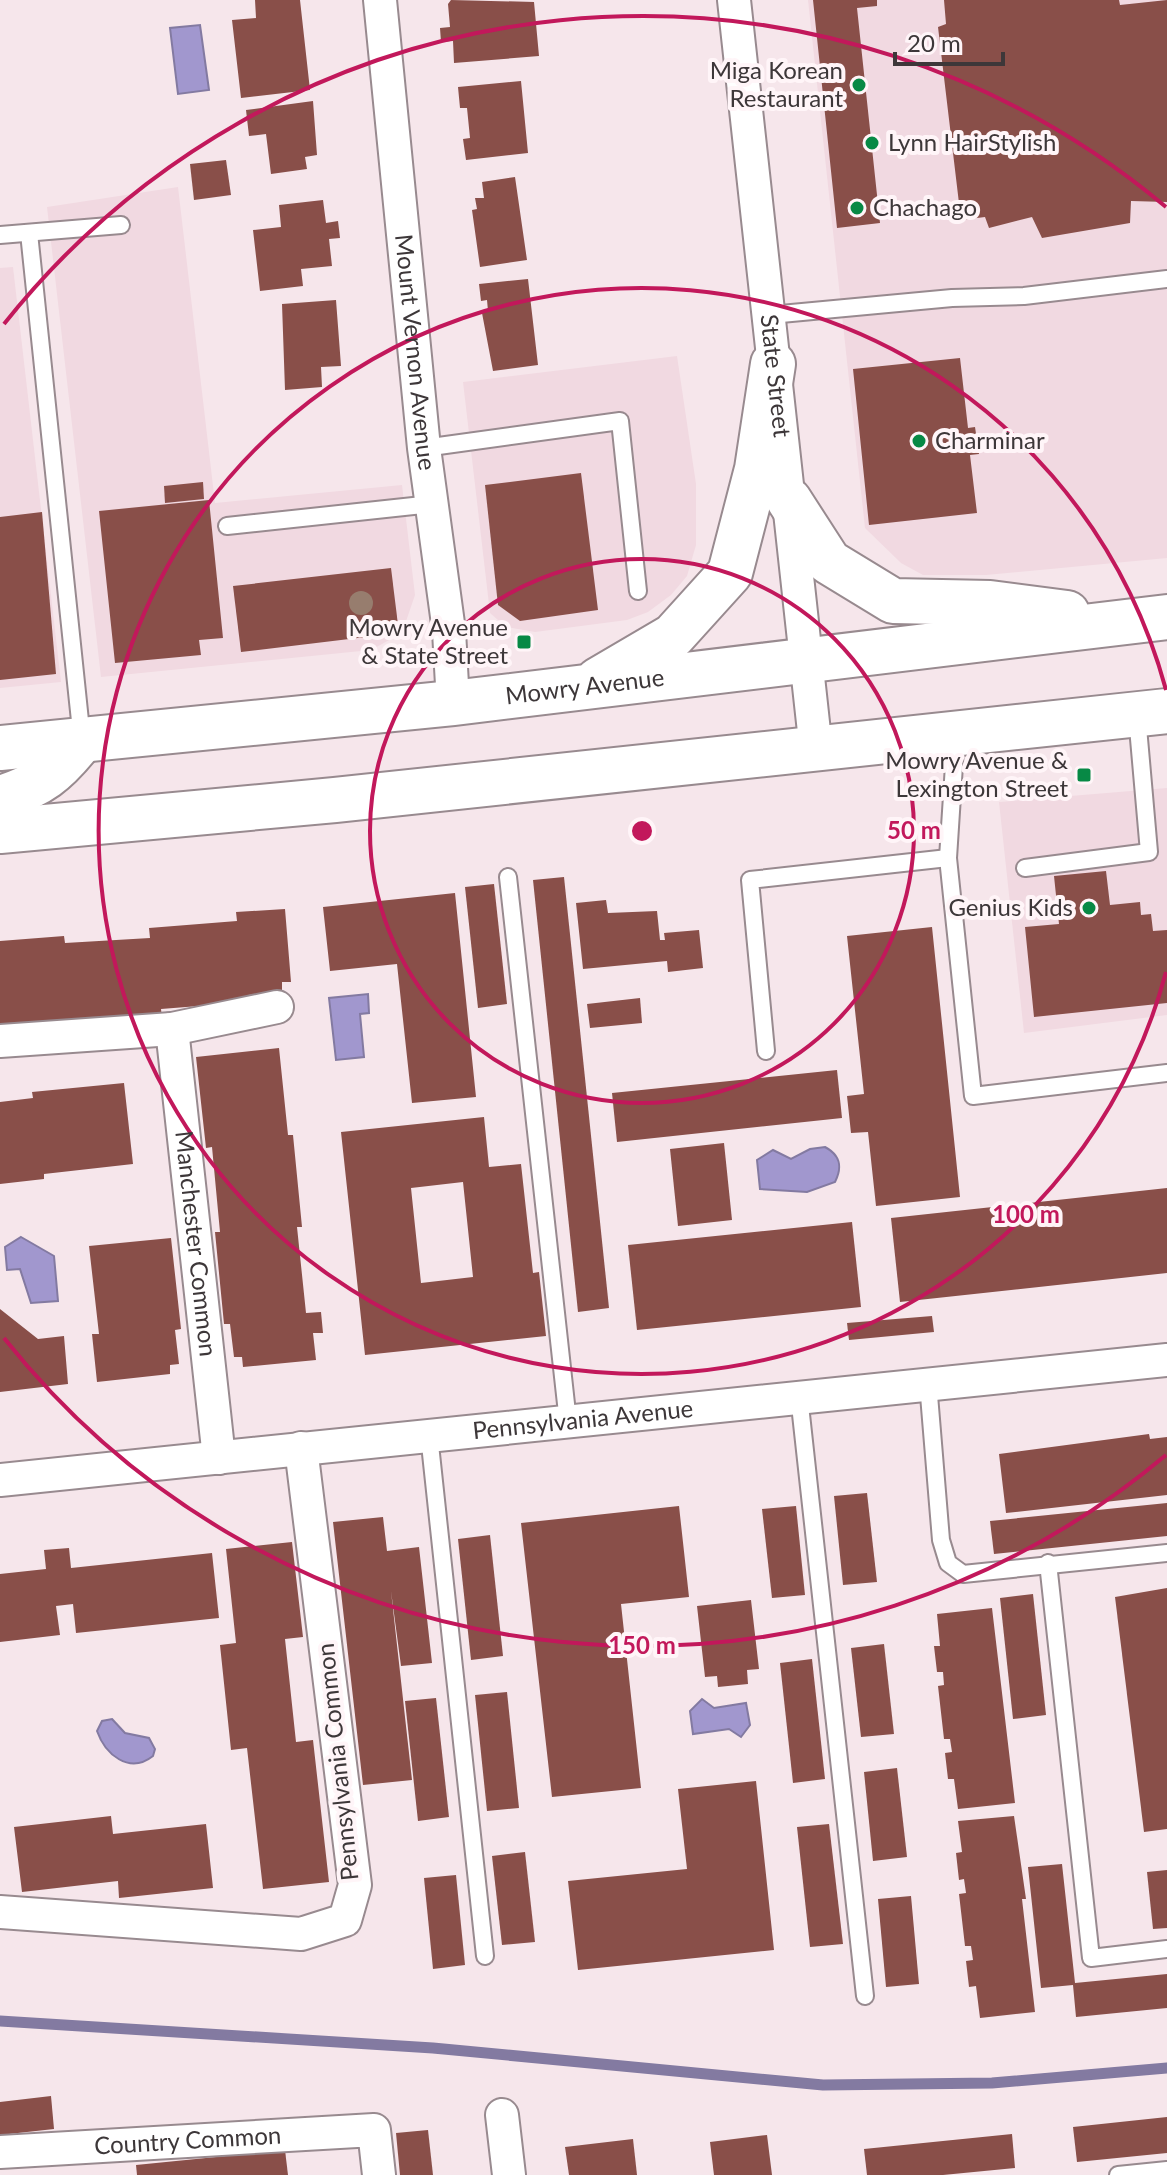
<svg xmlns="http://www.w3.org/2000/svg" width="1167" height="2175" viewBox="0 0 1167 2175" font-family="Lato,sans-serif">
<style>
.built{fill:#f1d9e1}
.water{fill:#a197ce;stroke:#837aa1;stroke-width:2}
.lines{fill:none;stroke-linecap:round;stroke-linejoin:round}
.stream{stroke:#837aa1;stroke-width:11}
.building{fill:#894f49;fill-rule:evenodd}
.service-casing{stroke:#988a8f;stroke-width:20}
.minor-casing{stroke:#988a8f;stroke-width:36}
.primary-casing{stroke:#988a8f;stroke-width:48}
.service{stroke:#fff;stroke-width:16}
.minor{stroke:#fff;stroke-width:32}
.primary{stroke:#fff;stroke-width:44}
.tree{fill:#977d6e}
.ring{fill:none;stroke:#c2185b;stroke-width:4}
.poi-dot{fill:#078945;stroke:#fff5f8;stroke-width:3}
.labels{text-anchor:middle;stroke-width:8;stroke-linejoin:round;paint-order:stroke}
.poi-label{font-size:24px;fill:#3d3739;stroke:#fff5f8;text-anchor:end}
.street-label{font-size:24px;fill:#3d3739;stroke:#fff5f8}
.centre{fill:#c2185b;stroke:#fff5f8;stroke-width:4}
.ring-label{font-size:24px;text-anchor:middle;font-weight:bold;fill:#c2185b;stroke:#fff5f8;stroke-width:8;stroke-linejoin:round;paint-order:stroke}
</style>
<rect width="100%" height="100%" fill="#f6e6eb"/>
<g class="built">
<polygon points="808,0 1167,0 1167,558 986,575 923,575 901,563 865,528"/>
<polygon points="178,187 215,503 402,485 415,595 402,633 371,650 101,677 47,207"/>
<polygon points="13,267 61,682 0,688 0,268"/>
<polygon points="677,356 696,484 696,545 687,576 671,595 648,612 627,620 535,632 506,627 490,613 463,382"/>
<polygon points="1167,788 1167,1015 1024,1033 999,802"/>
</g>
<g class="water">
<polygon points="200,25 209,90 178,94 170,28"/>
<polygon points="368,994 369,1013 360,1014 364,1057 336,1060 329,998"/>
<path d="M825 1147C840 1155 843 1166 835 1182L807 1192 760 1189 757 1160 773 1150 791 1159 810 1149Z"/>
<polygon points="21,1237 54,1256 58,1301 31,1303 20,1269 7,1270 5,1247"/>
<polygon points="702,1699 714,1708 746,1703 750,1725 741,1737 729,1729 693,1734 690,1711"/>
<path d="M112 1719 125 1733 149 1738 155 1749 153 1756C129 1775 105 1754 97 1731L102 1721Z"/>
</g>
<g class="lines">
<polyline class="stream" points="0,2021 433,2048 823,2085 992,2083 1167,2068"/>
</g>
<g class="building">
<polygon points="255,0 300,0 310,90 241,98 232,20 256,18"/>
<polygon points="451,0 534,2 539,56 454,63 453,41 441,42 440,28 450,27 448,4"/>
<polygon points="813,0 877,0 877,6 857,8 880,223 837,228"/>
<polygon points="944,0 1119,0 1120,5 1167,0 1167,202 1131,201 1130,223 1042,238 1032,217 989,228 985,217 961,220 938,27 946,24"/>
<polygon points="521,81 528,153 466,160 463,139 470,138 467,108 460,108 458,87"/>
<polygon points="313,101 317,155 305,157 307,169 271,174 266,134 249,136 246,110"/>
<polygon points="226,160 231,195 194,200 190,164"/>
<polygon points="515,177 527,260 480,267 472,210 477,209 475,198 484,198 482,182"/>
<polygon points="323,200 326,223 338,221 340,238 329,239 332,266 301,269 303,286 260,291 253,230 281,227 279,205"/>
<polygon points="528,279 538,365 493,371 482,313 488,311 487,300 481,301 479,284"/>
<polygon points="336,300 341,366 321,367 322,387 285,390 282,304"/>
<polygon points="960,358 968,428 975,427 979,454 970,455 977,513 869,525 853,369"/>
<polygon points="581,473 598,610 520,621 498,605 485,485"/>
<polygon points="203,482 204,499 165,503 164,486"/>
<polygon points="209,500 223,638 199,640 201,655 115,663 99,511"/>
<polygon points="42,512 56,674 0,680 0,517"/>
<polygon points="391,568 399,633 241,652 233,586"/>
<polygon points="1106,871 1110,905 1140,902 1141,915 1151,914 1153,931 1167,930 1167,1003 1034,1017 1025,927 1059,924 1054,876"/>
<polygon points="564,877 609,1308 578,1312 533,880"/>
<polygon points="494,884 507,1004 478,1008 465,887"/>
<polygon points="455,893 476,1097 412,1103 397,964 330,971 323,907"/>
<polygon points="606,900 608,913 657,911 660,940 665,940 664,933 699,930 703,968 668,972 667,961 583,969 576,903"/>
<polygon points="285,909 291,982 282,982 282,992 248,995 249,1002 161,1009 162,1018 69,1025 69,1019 0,1024 0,941 64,936 65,943 150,938 149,928 237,921 236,912"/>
<polygon points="932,927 960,1197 876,1206 868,1132 851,1133 847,1096 864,1094 847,936"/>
<polygon points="640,998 642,1023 590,1028 587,1004"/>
<polygon points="279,1048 288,1135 293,1135 302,1227 297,1227 306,1313 321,1312 323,1333 313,1333 316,1360 243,1367 242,1357 234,1357 230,1324 224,1324 215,1232 220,1232 212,1147 206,1148 196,1057"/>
<polygon points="837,1070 842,1118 617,1142 612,1093"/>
<polygon points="124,1083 133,1164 44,1174 44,1179 0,1184 0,1102 33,1098 32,1092"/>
<path d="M484 1117 489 1167 521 1164 533 1273 539 1272 546 1336 365 1355 341 1132ZM463 1182 473 1277 421 1283 411 1188Z"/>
<polygon points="724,1143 732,1220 678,1226 670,1149"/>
<polygon points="1167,1188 1167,1273 900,1302 891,1218"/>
<polygon points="852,1222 861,1307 637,1330 628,1245"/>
<polygon points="171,1238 181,1329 175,1330 179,1364 170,1365 170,1374 97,1382 92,1334 99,1334 89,1246"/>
<polygon points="0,1309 38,1339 64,1336 68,1384 0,1392"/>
<polygon points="932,1316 934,1332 849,1340 847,1323"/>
<polygon points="1149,1434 1150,1439 1167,1437 1167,1495 1006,1513 999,1454"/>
<polygon points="867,1493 877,1582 843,1585 834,1496"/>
<polygon points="1167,1503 1167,1536 994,1554 990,1521"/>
<polygon points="679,1506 689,1597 621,1604 641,1788 552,1797 521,1523"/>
<polygon points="796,1506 805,1595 772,1598 762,1509"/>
<polygon points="383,1517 387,1551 419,1547 432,1663 401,1666 391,1591 412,1780 363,1785 333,1522"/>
<polygon points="490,1535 503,1656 471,1660 458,1539"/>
<polygon points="292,1542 303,1637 285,1639 296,1742 313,1740 329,1882 263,1889 247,1748 231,1750 220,1645 236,1643 226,1549"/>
<polygon points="69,1548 71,1568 212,1553 219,1618 76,1633 73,1604 56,1606 60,1635 0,1642 0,1574 46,1569 44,1550"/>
<polygon points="1167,1588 1167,1829 1144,1832 1115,1597"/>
<polygon points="1033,1594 1046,1715 1013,1719 1000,1598"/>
<polygon points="751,1600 759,1669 747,1670 748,1684 718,1687 717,1676 705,1677 697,1606"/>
<polygon points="992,1608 1015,1803 958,1809 954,1779 948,1779 945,1753 952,1752 950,1739 944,1739 938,1686 944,1685 943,1672 937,1672 934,1646 940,1646 937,1614"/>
<polygon points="884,1644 894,1734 861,1737 851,1648"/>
<polygon points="812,1659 825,1779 793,1783 780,1663"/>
<polygon points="507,1692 519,1808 487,1811 475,1695"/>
<polygon points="436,1698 449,1817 418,1821 405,1701"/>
<polygon points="897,1768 907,1857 873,1861 864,1772"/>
<polygon points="756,1781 774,1950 578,1970 568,1881 687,1869 678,1789"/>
<polygon points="111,1816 113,1834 206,1824 213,1888 119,1898 118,1881 22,1892 14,1827"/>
<polygon points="1014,1816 1026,1899 1022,1899 1035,2012 980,2018 976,1986 969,1987 966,1961 973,1960 971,1946 965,1946 959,1894 966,1893 964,1879 959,1880 956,1853 962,1852 958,1821"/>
<polygon points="829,1824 843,1944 810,1947 797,1827"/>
<polygon points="525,1852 535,1942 502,1945 492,1856"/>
<polygon points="1062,1864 1075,1983 1167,1974 1167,2008 1076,2017 1073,1985 1041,1988 1028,1867"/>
<polygon points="1167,1870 1167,1928 1153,1929 1147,1872"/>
<polygon points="456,1875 465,1965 433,1969 424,1878"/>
<polygon points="911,1896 919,1984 886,1987 878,1899"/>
<polygon points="51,2096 54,2129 0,2135 0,2102"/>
<polygon points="1167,2117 1167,2153 1077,2162 1073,2127"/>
<polygon points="428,2130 433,2175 400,2175 396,2133"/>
<polygon points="1012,2134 1015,2168 943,2175 867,2175 864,2149"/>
<polygon points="767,2135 772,2175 714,2175 710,2142"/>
<polygon points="633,2139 637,2175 569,2175 565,2147"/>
<polygon points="285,2150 288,2175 137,2175 136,2165"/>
</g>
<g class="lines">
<g class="service-casing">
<g id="service">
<polyline points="29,233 82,740"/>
<polyline points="0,235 121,225"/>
<polyline points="770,315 952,298 1024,296 1167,279"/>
<polyline points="424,448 620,421 638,591"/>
<polyline points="227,526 432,504"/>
<polyline points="956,734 948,858 973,1096 1167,1073"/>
<polyline points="1025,868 1149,852 1137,716"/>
<polyline points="508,877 568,1422"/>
<polyline points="766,1051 750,880 948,858"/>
<polyline points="928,1383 941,1540 948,1563 963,1574 1167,1553"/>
<polyline points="799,1396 865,1996"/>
<polyline points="429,1435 485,1956"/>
<polyline points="1048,1563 1091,1958 1167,1949"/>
<polyline points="1118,2175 1167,2170"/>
</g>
</g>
<g class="minor-casing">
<g id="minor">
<path id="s1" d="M380 0 424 448 449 631 453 703"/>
<path id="s2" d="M734 0 816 750"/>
<path id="s3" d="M172 1029 219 1458"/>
<polyline points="0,1041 172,1029 277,1007"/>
<path id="s4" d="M0 1480 1167 1360"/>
<polyline points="0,1912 301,1934 345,1920 355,1885 301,1448"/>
<polyline points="502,2115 509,2175"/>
<path id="s5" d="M0 2152 374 2130 379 2175"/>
</g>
</g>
<g class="primary-casing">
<g id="primary">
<polyline points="789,500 829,562 893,601 990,603 1067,613"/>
<polyline points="598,680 673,636 730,573 757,469 773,364"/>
<path id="s6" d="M0 748 453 703 1167 617"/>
<path d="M0 798C40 786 57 772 82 740"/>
<polyline points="0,831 335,800 1167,711"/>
</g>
</g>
<use href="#service" class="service"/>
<use href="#minor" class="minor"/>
<use href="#primary" class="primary"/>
</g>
<circle class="tree" cx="361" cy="603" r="12"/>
<g class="ring">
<circle cx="642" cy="831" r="272"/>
<path d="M1166 972A543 543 0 1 1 1166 690"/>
<path d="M1166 1455A815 815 0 0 1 4 1338M4 324A815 815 0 0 1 1166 207"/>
</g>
<g class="poi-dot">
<circle cx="859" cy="85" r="8"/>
<circle cx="872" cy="143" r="8"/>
<circle cx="857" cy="208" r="8"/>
<circle cx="919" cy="441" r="8"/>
<rect x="516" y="634" width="16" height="16" rx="4"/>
<rect x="1076" y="767" width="16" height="16" rx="4"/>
<circle cx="1089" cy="908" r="8"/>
</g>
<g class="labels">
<g class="poi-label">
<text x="843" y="79">Miga Korean<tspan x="843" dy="28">Restaurant</tspan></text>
<text x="888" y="151" text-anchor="start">Lynn HairStylish</text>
<text x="873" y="216" text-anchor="start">Chachago</text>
<text x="935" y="449" text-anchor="start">Charminar</text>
<text x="508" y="636">Mowry Avenue<tspan x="508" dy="28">&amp; State Street</tspan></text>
<text x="1068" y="769">Mowry Avenue &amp;<tspan x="1068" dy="28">Lexington Street</tspan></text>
<text x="1073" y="916">Genius Kids</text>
</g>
<g class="street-label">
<text dy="8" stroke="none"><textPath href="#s1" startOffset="354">Mount Vernon Avenue</textPath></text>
<text dy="8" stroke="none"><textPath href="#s2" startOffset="378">State Street</textPath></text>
<text dy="8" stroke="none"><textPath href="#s6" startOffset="588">Mowry Avenue</textPath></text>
<text dy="8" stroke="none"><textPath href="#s3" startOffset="216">Manchester Common</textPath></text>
<text dy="8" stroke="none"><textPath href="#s4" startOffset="586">Pennsylvania Avenue</textPath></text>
<text transform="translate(338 1762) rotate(-96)" y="8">Pennsylvania Common</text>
<text dy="8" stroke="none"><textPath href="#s5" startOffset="188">Country Common</textPath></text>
</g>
</g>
<circle cx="642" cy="831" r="12" class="centre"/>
<g class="ring-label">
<text x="914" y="839">50 m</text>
<text x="1026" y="1223">100 m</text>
<text x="642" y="1654">150 m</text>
</g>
<path d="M895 52v12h108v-12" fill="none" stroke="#3d3739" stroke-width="4"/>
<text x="907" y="52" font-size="24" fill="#3d3739" stroke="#fff5f8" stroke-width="6" paint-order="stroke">20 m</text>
</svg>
